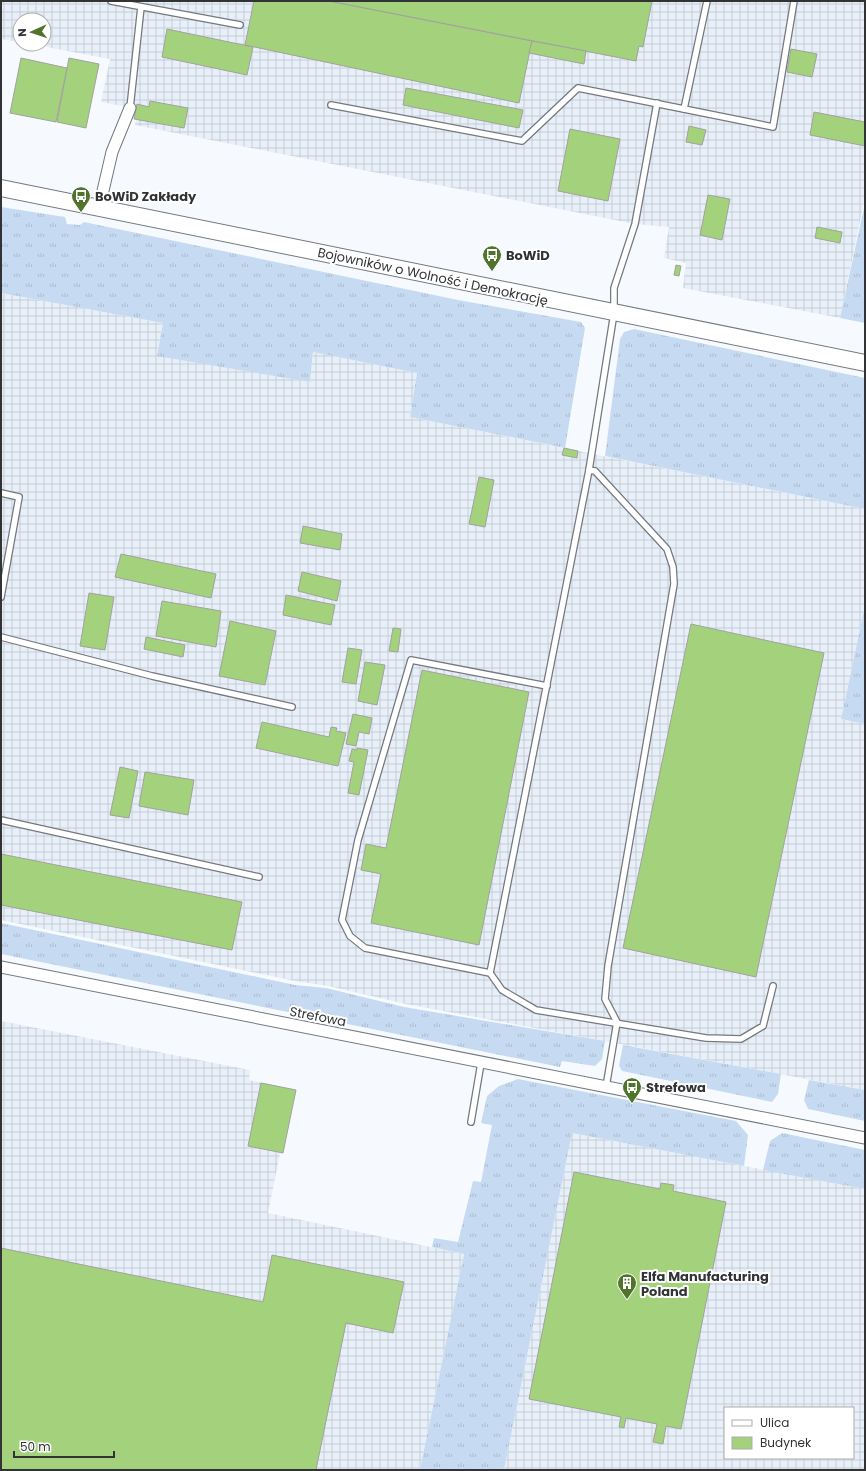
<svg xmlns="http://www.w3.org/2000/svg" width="866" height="1471" viewBox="0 0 866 1471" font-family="Poppins,sans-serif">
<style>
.industrial{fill:url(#industrial-grid);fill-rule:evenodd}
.grass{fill:url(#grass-tufts)}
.building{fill:#a4d17b;stroke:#a0a39e}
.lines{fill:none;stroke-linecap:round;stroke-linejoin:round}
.service-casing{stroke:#74797e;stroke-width:8}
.minor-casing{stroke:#74797e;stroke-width:13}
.secondary-casing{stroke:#74797e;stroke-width:18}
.service{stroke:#fff;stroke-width:5.5}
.minor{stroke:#fff;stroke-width:11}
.secondary{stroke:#fff;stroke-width:16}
.labels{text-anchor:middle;stroke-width:4;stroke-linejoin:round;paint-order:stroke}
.poi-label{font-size:13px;font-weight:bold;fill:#313335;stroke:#fff;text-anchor:start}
.street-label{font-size:13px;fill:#313335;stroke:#fff}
</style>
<defs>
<pattern id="industrial-grid" width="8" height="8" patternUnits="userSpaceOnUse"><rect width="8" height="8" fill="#e7eff9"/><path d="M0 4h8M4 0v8" fill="none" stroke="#c7cdd6"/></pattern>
<pattern id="grass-tufts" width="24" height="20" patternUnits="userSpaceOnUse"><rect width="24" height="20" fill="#c6dbf2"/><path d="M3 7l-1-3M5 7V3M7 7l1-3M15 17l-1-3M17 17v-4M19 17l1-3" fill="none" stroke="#abbcd0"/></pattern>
</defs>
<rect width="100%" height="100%" fill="#f6fafe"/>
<g class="industrial">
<polygon points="1,1 865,1 865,197 840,318 683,288 686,263 664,258 669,227 635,224 135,125 138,109 101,102 110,59 30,44 44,44 44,20 20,20 20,42 1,39"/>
<polygon points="1,293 163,323 157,355 310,382 313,352 417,373 410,417 865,509 865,606 841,719 865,724 865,1090 406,1004 328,986 295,981 1,920"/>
<polygon points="1,1021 250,1070 249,1080 293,1089 268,1213 464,1254 420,1470 1,1470"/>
<path d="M572 1133 865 1189V1470H504ZM725 1408H853V1458H725Z"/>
</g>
<g class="grass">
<polygon points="865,203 865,323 840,318"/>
<polygon points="1,207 65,217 67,224 80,225 84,222 458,300 581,322 585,328 565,448 410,417 417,373 313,352 310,382 157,356 163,323 1,293"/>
<polygon points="634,329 865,378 865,509 605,456 620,339 624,332"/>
<polygon points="865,606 865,724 841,719"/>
<polygon points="1,923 295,985 326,988 404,1007 605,1041 602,1059 595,1066 562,1061 560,1067 1,954"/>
<polygon points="623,1045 781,1074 778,1094 772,1102 622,1071 619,1066"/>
<polygon points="518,1079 736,1121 748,1135 744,1166 572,1133 504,1470 420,1470 464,1254 432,1247 434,1238 458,1242 473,1181 481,1182 492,1125 481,1123 487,1096 499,1086"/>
<polygon points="809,1080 865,1090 865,1121 808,1109 804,1100"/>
<polygon points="782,1133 865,1150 865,1189 763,1170 770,1141"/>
</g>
<g class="building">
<polygon points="254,1 329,1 532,41 519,103 245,45"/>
<polygon points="329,1 652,1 643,47 639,46 636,61"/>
<polygon points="167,29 253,47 247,75 162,57"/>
<polygon points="532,41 586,51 584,64 529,53"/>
<polygon points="791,49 817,54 812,77 787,72"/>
<polygon points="21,58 67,68 56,122 10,113"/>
<polygon points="69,58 99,64 86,128 57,122"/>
<polygon points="406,88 523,110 519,128 403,105"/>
<polygon points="150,101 188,108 184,128 134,119 137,104 149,107"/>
<polygon points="814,112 865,122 865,146 810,135"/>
<polygon points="689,126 706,130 702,145 686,142"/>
<polygon points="570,129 620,139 608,201 558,191"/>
<polygon points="708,195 730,199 722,240 700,235"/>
<polygon points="817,227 842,232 840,243 815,238"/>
<polygon points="676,265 681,266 679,276 674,275"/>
<polygon points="564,448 578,451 577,458 562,455"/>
<polygon points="479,477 494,480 485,527 469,524"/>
<polygon points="303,526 342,534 340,550 300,543"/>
<polygon points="121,554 216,574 211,598 115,577"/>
<polygon points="302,572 341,581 337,601 298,591"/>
<polygon points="89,593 114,597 105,650 80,646"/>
<polygon points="286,595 335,605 331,625 283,615"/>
<polygon points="162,601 221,611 216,647 156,636"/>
<polygon points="230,621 276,631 265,685 219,676"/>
<polygon points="691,624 824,653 756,977 623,948"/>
<polygon points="393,628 401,629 398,652 389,651"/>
<polygon points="146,637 185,645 183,657 144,649"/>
<polygon points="348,648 362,650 356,684 342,682"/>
<polygon points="365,662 385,665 377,705 358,701"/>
<polygon points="422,670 529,692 479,945 371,923 381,874 361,870 366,844 386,848"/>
<polygon points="353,714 372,718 369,734 359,732 356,746 346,744"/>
<polygon points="262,722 329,737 331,727 337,728 336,731 346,733 338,766 256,748"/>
<polygon points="357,748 368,750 359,795 348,793 354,762 349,761 352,749 357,750"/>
<polygon points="120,767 138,771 129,818 110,815"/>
<polygon points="145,772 194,780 188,815 139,806"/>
<polygon points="1,854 242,902 232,950 1,905"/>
<polygon points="261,1083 296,1090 283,1153 248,1146"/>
<polygon points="574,1172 660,1189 661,1183 674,1185 673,1191 726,1202 681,1429 666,1426 663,1444 653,1442 657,1424 626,1418 624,1428 619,1427 621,1417 529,1399"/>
<polygon points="1,1248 263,1302 272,1255 404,1282 393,1333 346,1323 316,1470 1,1470"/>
</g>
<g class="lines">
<g class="service-casing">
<g id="service">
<polyline points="111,1 240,25"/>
<polyline points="707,1 684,109 773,127 794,1"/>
<polyline points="331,105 522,141 578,88 684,109"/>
<polyline points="130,108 141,7"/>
<polyline points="589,470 614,313 614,288 635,224 657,103"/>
<polyline points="1,493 19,497 1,597"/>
<polyline points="1,637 152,676 292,707"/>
<polyline points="547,686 411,660 358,840 342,920 350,936 365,948 490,973 502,990 536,1010 706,1038 741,1039 763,1026 773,986"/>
<polyline points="1,820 259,877"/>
<polyline points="490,973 589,470 595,471 667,549 673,567 674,584 608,966 605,999 617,1022 606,1087"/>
<polyline points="471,1122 481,1063"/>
</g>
</g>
<g class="minor-casing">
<g id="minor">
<polyline points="99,208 112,152 130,108"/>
<polyline points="1,967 865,1138"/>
</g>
</g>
<g class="secondary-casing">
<polyline id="secondary" points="1,188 865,363"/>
</g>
<use href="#service" class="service"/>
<use href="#minor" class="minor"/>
<use href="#secondary" class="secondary"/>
</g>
<defs>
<g id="bus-pin" transform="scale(1)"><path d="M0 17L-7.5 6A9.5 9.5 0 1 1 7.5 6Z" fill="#51742d" stroke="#fff"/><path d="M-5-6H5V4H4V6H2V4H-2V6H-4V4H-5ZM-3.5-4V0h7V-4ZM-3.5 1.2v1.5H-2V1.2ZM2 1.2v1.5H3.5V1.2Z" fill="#fff"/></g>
<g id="building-pin" transform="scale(1)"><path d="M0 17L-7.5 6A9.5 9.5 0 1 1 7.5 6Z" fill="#51742d" stroke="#fff"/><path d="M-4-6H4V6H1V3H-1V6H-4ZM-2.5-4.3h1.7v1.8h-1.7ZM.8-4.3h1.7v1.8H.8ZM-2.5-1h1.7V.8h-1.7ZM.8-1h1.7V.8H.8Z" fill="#fff"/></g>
</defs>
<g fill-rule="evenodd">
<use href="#bus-pin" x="81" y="196"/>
<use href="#bus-pin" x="492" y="255"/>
<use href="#bus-pin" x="632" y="1087"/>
<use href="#building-pin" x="627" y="1283"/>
</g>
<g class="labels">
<g class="poi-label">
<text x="95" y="201">BoWiD Zakłady</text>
<text x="506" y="260">BoWiD</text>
<text x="646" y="1092">Strefowa</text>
<text x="641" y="1281">Elfa Manufacturing<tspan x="641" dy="15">Poland</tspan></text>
</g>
<g class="street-label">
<text transform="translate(433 276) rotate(12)" y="5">Bojowników o Wolność i Demokrację</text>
<text transform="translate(318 1016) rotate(11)" y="5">Strefowa</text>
</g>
</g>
<rect width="866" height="1471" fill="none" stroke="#313335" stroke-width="4"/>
<rect x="724" y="1407" width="130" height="52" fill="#ffffff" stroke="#adadae"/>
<rect x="732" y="1420" width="20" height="6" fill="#ffffff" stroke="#adadae"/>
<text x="760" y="1427" font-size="12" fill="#313335">Ulica</text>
<rect x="732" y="1437" width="20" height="12" fill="#a4d17b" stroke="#adadae"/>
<text x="760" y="1447" font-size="12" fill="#313335">Budynek</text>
<g transform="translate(32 32) rotate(267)"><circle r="19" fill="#ffffff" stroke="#adadae"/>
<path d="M0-3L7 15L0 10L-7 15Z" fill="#51742d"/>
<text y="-6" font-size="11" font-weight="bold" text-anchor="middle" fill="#313335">N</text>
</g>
<path d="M14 1451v6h100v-6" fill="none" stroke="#313335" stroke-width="2"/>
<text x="20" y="1451" font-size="12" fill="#313335" stroke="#ffffff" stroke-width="3" paint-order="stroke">50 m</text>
</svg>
